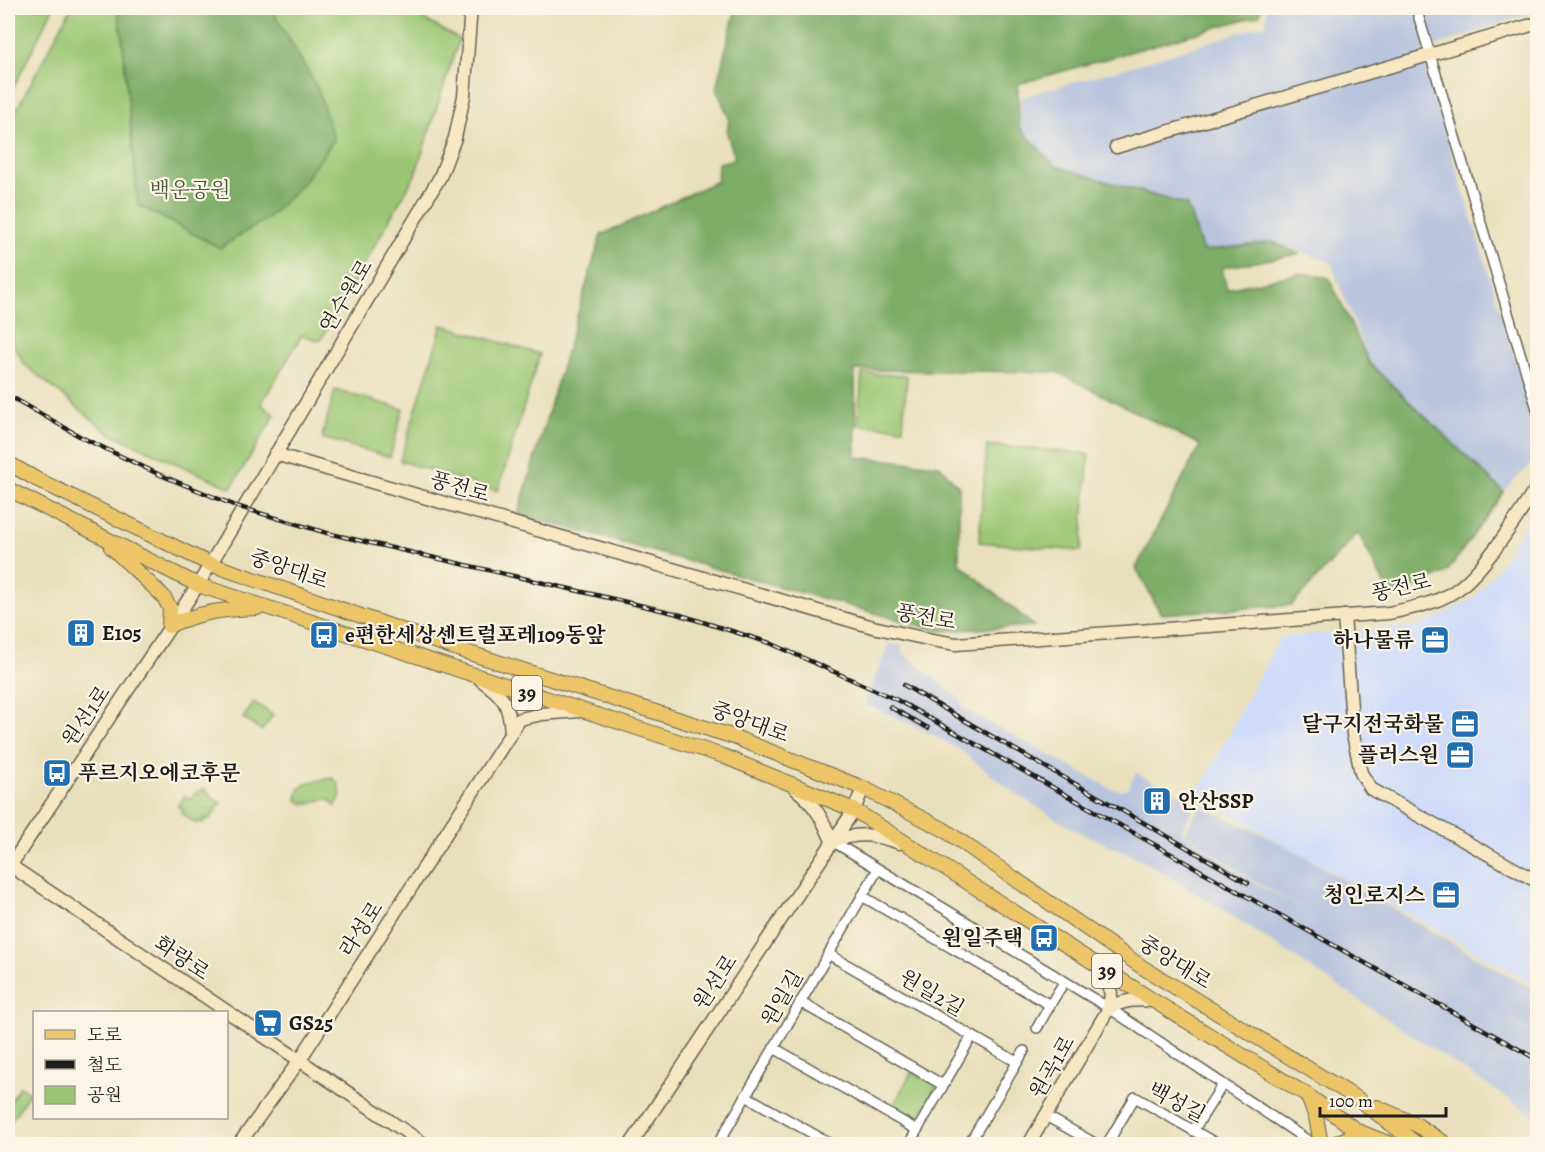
<svg xmlns="http://www.w3.org/2000/svg" width="1545" height="1152" viewBox="0 0 1545 1152" font-family="Alegreya,'Noto Serif KR',serif">
<style>
.built{fill:#cedbfa}
.industrial{fill:#b9c5de}
.green{fill:#9bc774;stroke:#5c7248;stroke-width:1.5}
.forest{fill:#7cac66;stroke:#4c6441;stroke-width:1.5}
.lines{fill:none;stroke-linecap:round;stroke-linejoin:round}
.street-casing{stroke:#636154;stroke-width:12}
.secondary-casing{stroke:#636154;stroke-width:15}
.primary-casing{stroke:#636154;stroke-width:16}
.street{stroke:#fff;stroke-width:9}
.secondary{stroke:#f7e8c3;stroke-width:12}
.primary{stroke:#ecc569;stroke-width:14}
.rail-casing{stroke:#1c1c1c;stroke-width:4.5}
.rail{stroke:#fcf5e5;stroke-width:2;stroke-dasharray:7;stroke-linecap:butt}
.labels{text-anchor:middle;stroke-width:4.5;stroke-linejoin:round;paint-order:stroke}
.shield{fill:#fcf5e5;stroke:#5f5d58;stroke-width:1.5}
.shield-label{font-size:20px;font-weight:bold;fill:#1c1c1c}
.park-label{font-size:21px;fill:#48583b;stroke:#fcf5e5}
.street-label{font-size:21px;fill:#1c1c1c;stroke:#fcf5e5}
.poi-label{font-size:21px;font-weight:bold;fill:#1c1c1c;stroke:#fcf5e5;text-anchor:start}
</style>
<rect width="100%" height="100%" fill="#fcf5e5"/>
<filter id="ink" filterUnits="userSpaceOnUse"><feTurbulence type="fractalNoise" baseFrequency=".0167" numOctaves="2"/><feDisplacementMap in="SourceGraphic" scale="12" xChannelSelector="R" yChannelSelector="G"/><feConvolveMatrix kernelMatrix="1 2 1 2 8 2 1 2 1" color-interpolation-filters="sRGB"/></filter>
<filter id="wash" filterUnits="userSpaceOnUse"><feTurbulence type="fractalNoise" baseFrequency=".008" numOctaves="4" result="noise"/><feDisplacementMap in="SourceGraphic" scale="24" xChannelSelector="R" yChannelSelector="G"/><feGaussianBlur stdDeviation="1.35" result="paint"/><feColorMatrix in="noise" values="0 0 0 0 0 0 0 0 0 0 0 0 0 0 0 0 0 1.4 0 .05"/><feComposite in="paint" operator="in"/></filter>
<g filter="url(#wash)">
<rect width="100%" height="100%" fill="#e8e0bc"/>
<polygon class="built" points="1537,511 1537,986 1197,795 1280,637 1414,627 1443,615 1475,597 1499,567 1523,528"/>
<g class="industrial">
<polygon points="1266,8 1537,8 1537,11 1420,51 1537,430 1537,459 1503,491 1370,364 1331,263 1273,242 1203,251 1186,205 1055,166 1033,145 1019,127 1021,97 1129,67 1266,24"/>
<polygon points="888,643 902,646 902,652 962,701 963,707 968,711 1112,789 1122,790 1128,788 1136,773 1196,802 1181,832 1254,883 1307,910 1254,881 1184,832 1201,806 1283,844 1472,955 1537,991 1537,1034 1498,1015 1537,1036 1537,1118 1220,908 1142,860 1071,828 1016,794 960,750 922,729 864,704 886,652"/>
</g>
<g class="green">
<polygon points="8,8 53,8 8,99"/>
<polygon points="71,8 404,8 459,39 415,175 320,341 302,335 261,404 275,415 231,488 109,433 24,364 8,335 8,126"/>
<polygon points="442,325 540,354 498,491 400,461"/>
<polygon points="862,373 907,376 903,428 858,425"/>
<polygon points="335,390 403,409 390,457 322,438"/>
<polygon points="987,445 1089,454 1081,551 979,542"/>
<polygon points="254,702 273,715 262,731 243,718"/>
<path d="M333 778C342 786 343 797 335 806L329 799C317 798 308 809 297 800L299 789C309 779 319 781 333 778Z"/>
<polygon points="203,788 210,793 209,795 221,803 209,820 206,818 203,823 199,821 197,824 181,813 183,810 178,806 185,796 191,799 196,792 199,794"/>
<polygon points="912,1071 934,1083 936,1088 918,1119 913,1120 892,1108"/>
<polygon points="20,1086 30,1092 9,1124 8,1105"/>
</g>
<g class="forest">
<polygon points="117,8 271,8 318,89 334,140 302,184 268,218 220,248 138,205 122,36"/>
<polygon points="736,8 1261,8 1260,15 1018,84 1019,127 1055,166 1187,205 1203,251 1273,242 1299,254 1222,268 1227,289 1301,273 1329,278 1370,364 1504,492 1447,572 1391,597 1358,533 1292,605 1161,614 1136,568 1200,445 1057,372 855,370 856,457 939,465 959,487 959,563 1034,626 939,631 518,514 601,235 717,181 718,163 735,159 727,133 729,118 716,88"/>
</g>
</g>
<g filter="url(#ink)">
<g class="lines">
<g class="street-casing">
<g id="street">
<polyline points="1416,8 1538,412"/>
<polyline points="832,841 1109,1008 1313,1144"/>
<polyline points="862,896 1050,1005 1037,1028"/>
<polyline points="828,954 972,1036 909,1144"/>
<polyline points="800,1002 943,1085"/>
<polyline points="1050,1005 1064,982"/>
<polyline points="972,1036 1017,1062"/>
<polyline points="774,1048 917,1130"/>
<polyline points="746,1096 831,1144"/>
<polyline points="1046,1116 1096,1144"/>
<polyline points="1193,1131 1223,1084"/>
<polyline points="718,1144 878,869"/>
<polyline points="969,1144 1024,1051"/>
<polyline points="1107,1144 1135,1097 1217,1144"/>
</g>
</g>
<g class="secondary-casing">
<g id="secondary">
<polyline points="1116,147 1538,23"/>
<path d="M275 454 873 627 932 640 956 644 1389 613C1412 608 1435 604 1455 591 1484 572 1517 516 1538 486"/>
<polyline points="1344,616 1353,734 1361,773 1371,789 1538,882"/>
<path d="M481 680C504 696 509 704 511 732"/>
<path d="M796 789C815 804 823 820 832 841"/>
<path d="M832 841C860 832 873 834 900 843"/>
<polyline points="8,864 424,1144"/>
<polyline points="8,869 198,585 440,177 455,138 464,96 471,8"/>
<path d="M1109 1008C1124 1000 1136 999 1153 1001"/>
<polyline points="239,1144 299,1061 520,719 542,714 579,711"/>
<polyline points="631,1144 854,810 863,788"/>
<polyline points="1029,1144 1109,1008 1111,993 1098,964"/>
</g>
</g>
<g class="primary-casing">
<g id="primary">
<polyline points="8,463 36,479 210,564 463,651 734,737 863,788 943,829 1142,967 1358,1099 1417,1144"/>
<polyline points="8,489 198,585 723,756 854,810 1154,1001 1307,1095 1376,1144"/>
<path d="M111 547 163 596 170 608 169 626C198 612 226 609 257 608"/>
<polyline points="1307,1095 1316,1117 1321,1144"/>
<polyline points="1377,1107 1417,1125 1446,1144"/>
<polyline points="1334,1144 1360,1132 1390,1144"/>
</g>
</g>
<use href="#street" class="street"/>
<use href="#secondary" class="secondary"/>
<use href="#primary" class="primary"/>
<g class="rail-casing">
<g id="rail">
<polyline points="8,395 81,437 158,474 236,506 327,533 674,613 770,643 897,700 1538,1060"/>
<path d="M904 685C1018 753 1134 816 1248 883"/>
<polyline points="890,707 928,728"/>
</g>
</g>
<use href="#rail" class="rail"/>
</g>
</g>
<defs>
<g id="building-square" transform="scale(1.5)"><rect x="-9" y="-9" width="18" height="18" rx="4" fill="#1f6fb2" stroke="#fcf5e5"/><path d="M-4-6H4V6H1V3H-1V6H-4ZM-2.5-4.3h1.7v1.8h-1.7ZM.8-4.3h1.7v1.8H.8ZM-2.5-1h1.7V.8h-1.7ZM.8-1h1.7V.8H.8Z" fill="#fff"/></g>
<g id="bus-square" transform="scale(1.5)"><rect x="-9" y="-9" width="18" height="18" rx="4" fill="#1f6fb2" stroke="#fcf5e5"/><path d="M-5-6H5V4H4V6H2V4H-2V6H-4V4H-5ZM-3.5-4V0h7V-4ZM-3.5 1.2v1.5H-2V1.2ZM2 1.2v1.5H3.5V1.2Z" fill="#fff"/></g>
<g id="office-square" transform="scale(1.5)"><rect x="-9" y="-9" width="18" height="18" rx="4" fill="#1f6fb2" stroke="#fcf5e5"/><path d="M-6-3h4V-5.5h4V-3h4V5H-6ZM-1-4.5V-3h2v-1.5ZM-6 0V1H6V0Z" fill="#fff"/></g>
<g id="supermarket-square" transform="scale(1.5)"><rect x="-9" y="-9" width="18" height="18" rx="4" fill="#1f6fb2" stroke="#fcf5e5"/><path d="M-6-5.5h2.5l.6 2H6L4.5 2H-2.5L-4.4-4H-6ZM-1.5 3.2a1.3 1.3 0 1 0 .1 0ZM3 3.2a1.3 1.3 0 1 0 .1 0Z" fill="#fff"/></g>
</defs>
<g fill-rule="evenodd">
<use href="#building-square" x="81" y="633"/>
<use href="#bus-square" x="324" y="635"/>
<use href="#office-square" x="1435" y="640"/>
<use href="#office-square" x="1465" y="724"/>
<use href="#office-square" x="1460" y="755"/>
<use href="#bus-square" x="57" y="773"/>
<use href="#building-square" x="1157" y="801"/>
<use href="#office-square" x="1446" y="895"/>
<use href="#bus-square" x="1044" y="938"/>
<use href="#supermarket-square" x="268" y="1023"/>
</g>
<g class="labels">
<g class="shield">
<rect x="512" y="676" width="30" height="34" rx="4.5"/>
<rect x="1092" y="954" width="30" height="34" rx="4.5"/>
</g>
<g class="shield-label">
<text x="527" y="700">39</text>
<text x="1107" y="978">39</text>
</g>
<g class="park-label">
<text x="190" y="197">백운공원</text>
</g>
<g class="street-label">
<text transform="translate(346 296) rotate(-59)" y="7">연수원로</text>
<text transform="translate(460 487) rotate(16)" y="7">풍전로</text>
<text transform="translate(289 569) rotate(19)" y="7">중앙대로</text>
<text transform="translate(1401 587) rotate(-13)" y="7">풍전로</text>
<text transform="translate(926 617) rotate(10)" y="7">풍전로</text>
<text transform="translate(86 716) rotate(-56)" y="7">원선1로</text>
<text transform="translate(750 722) rotate(20)" y="7">중앙대로</text>
<text transform="translate(361 929) rotate(-57)" y="7">라성로</text>
<text transform="translate(182 958) rotate(34)" y="7">화랑로</text>
<text transform="translate(1175 962) rotate(32)" y="7">중앙대로</text>
<text transform="translate(715 982) rotate(-56)" y="7">원선로</text>
<text transform="translate(932 993) rotate(30)" y="7">원일2길</text>
<text transform="translate(782 998) rotate(-60)" y="7">원일길</text>
<text transform="translate(1052 1067) rotate(-60)" y="7">원곡1로</text>
<text transform="translate(1177 1102) rotate(28)" y="7">백성길</text>
</g>
<g class="poi-label">
<text x="102" y="640">E105</text>
<text x="345" y="642">e편한세상센트럴포레109동앞</text>
<text x="1414" y="647" text-anchor="end">하나물류</text>
<text x="1444" y="731" text-anchor="end">달구지전국화물</text>
<text x="1439" y="762" text-anchor="end">플러스원</text>
<text x="78" y="780">푸르지오에코후문</text>
<text x="1178" y="808">안산SSP</text>
<text x="1425" y="902" text-anchor="end">청인로지스</text>
<text x="1023" y="945" text-anchor="end">원일주택</text>
<text x="289" y="1030">GS25</text>
</g>
</g>
<rect width="1545" height="1152" fill="none" stroke="#fcf5e5" stroke-width="30"/>
<rect x="33" y="1011" width="195" height="108" fill="#fcf5e5" stroke="#a29e95" stroke-width="1.5"/>
<rect x="45" y="1030" width="30" height="9" fill="#ecc569" stroke="#a29e95" stroke-width="1.5"/>
<text x="87" y="1041" font-size="18" fill="#1c1c1c">도로</text>
<rect x="45" y="1060" width="30" height="9" fill="#1c1c1c" stroke="#a29e95" stroke-width="1.5"/>
<text x="87" y="1071" font-size="18" fill="#1c1c1c">철도</text>
<rect x="45" y="1086" width="30" height="18" fill="#9bc774" stroke="#a29e95" stroke-width="1.5"/>
<text x="87" y="1101" font-size="18" fill="#1c1c1c">공원</text>
<path d="M1320 1107v9h126v-9" fill="none" stroke="#1c1c1c" stroke-width="3"/>
<text x="1329" y="1107" font-size="18" fill="#1c1c1c" stroke="#fcf5e5" stroke-width="4.5" paint-order="stroke">100 m</text>
</svg>
